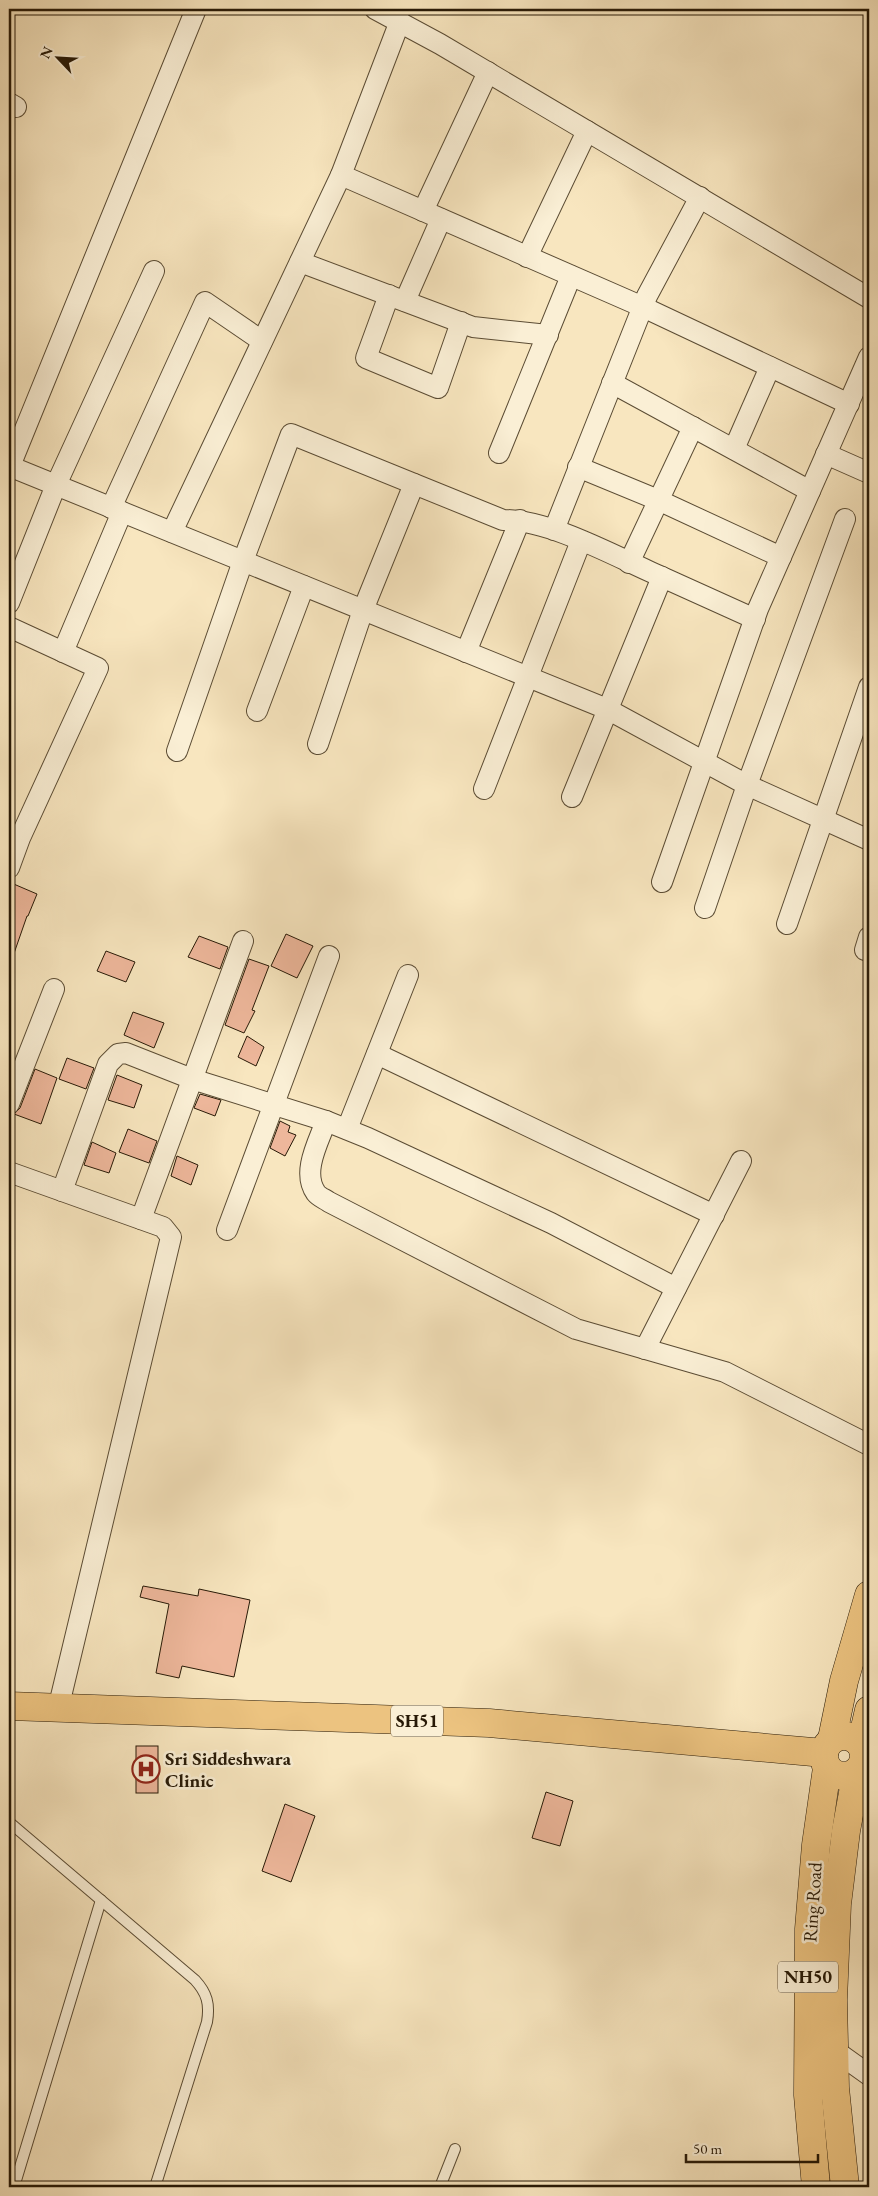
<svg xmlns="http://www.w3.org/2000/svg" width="878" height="2196" viewBox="0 0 878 2196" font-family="'EB Garamond',serif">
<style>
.building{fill:#eeb79b;stroke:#271906}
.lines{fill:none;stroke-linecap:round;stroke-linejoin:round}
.service-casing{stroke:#5b4c34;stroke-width:12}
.minor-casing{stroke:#5b4c34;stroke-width:22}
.primary-casing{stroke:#271906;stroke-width:29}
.trunk-casing{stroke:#271906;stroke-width:29}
.service{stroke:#faefd5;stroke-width:10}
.minor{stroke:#faefd5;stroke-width:20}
.primary{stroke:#ecc380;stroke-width:28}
.trunk{stroke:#ecc380;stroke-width:28}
.labels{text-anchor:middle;stroke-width:5;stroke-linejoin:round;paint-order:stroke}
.shield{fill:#faefd5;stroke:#665944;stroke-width:1}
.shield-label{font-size:18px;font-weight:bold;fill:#271906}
.poi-label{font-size:19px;font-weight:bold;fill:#271906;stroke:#faefd5;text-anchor:start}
.street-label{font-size:19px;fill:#271906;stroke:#faefd5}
</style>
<rect width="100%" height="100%" fill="#f8e6bf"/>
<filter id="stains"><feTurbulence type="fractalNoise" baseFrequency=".004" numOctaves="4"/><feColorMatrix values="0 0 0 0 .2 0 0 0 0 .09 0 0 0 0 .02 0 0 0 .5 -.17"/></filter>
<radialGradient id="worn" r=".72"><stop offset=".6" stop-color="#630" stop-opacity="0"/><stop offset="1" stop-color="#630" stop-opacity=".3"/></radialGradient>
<g class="building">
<polygon points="9,882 37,894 28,916 27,916 11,962 9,961"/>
<polygon points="286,934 313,946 297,978 271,966"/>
<polygon points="199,936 228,947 220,969 188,957"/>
<polygon points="106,951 135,962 126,982 97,971"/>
<polygon points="249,959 269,966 252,1010 255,1011 244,1033 225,1025"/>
<polygon points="133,1012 164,1023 154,1048 124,1035"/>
<polygon points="247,1036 264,1047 256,1066 238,1057"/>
<polygon points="67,1058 94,1068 86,1089 59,1079"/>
<polygon points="35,1069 57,1078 41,1124 14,1114 20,1108"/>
<polygon points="117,1075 142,1085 134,1108 108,1100"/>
<polygon points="200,1094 221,1100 215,1116 194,1108"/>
<polygon points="280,1121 290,1126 288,1132 296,1135 285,1156 270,1148"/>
<polygon points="128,1129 157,1141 149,1163 119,1152"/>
<polygon points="92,1142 116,1153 109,1173 84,1165"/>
<polygon points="177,1156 198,1165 191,1185 171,1176"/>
<polygon points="143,1586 198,1596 199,1589 250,1600 234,1677 182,1666 179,1678 156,1673 169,1604 140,1597"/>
<rect x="136" y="1746" width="22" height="47"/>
<polygon points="546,1792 573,1801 560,1846 532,1838"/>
<polygon points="285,1804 315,1816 291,1882 262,1871"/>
</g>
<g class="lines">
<g class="service-casing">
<g id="service">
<path d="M9 1822 195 1980C207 1993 210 2004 207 2022L155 2187"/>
<polyline points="14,2187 101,1900"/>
<polyline points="440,2187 455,2149"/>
</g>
</g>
<g class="minor-casing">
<g id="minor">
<polyline points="375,9 440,44 869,298"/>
<polyline points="400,21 341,175 643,307 849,404"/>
<polyline points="9,103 16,107"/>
<polyline points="423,211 488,72"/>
<polyline points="527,257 587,131"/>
<polyline points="300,262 473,327 548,335"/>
<polyline points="389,295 366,358 438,388 461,322"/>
<polyline points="405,301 441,219"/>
<polyline points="612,383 810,491"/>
<polyline points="734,449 770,367"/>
<polyline points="499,453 571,276"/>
<polyline points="826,454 869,473"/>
<polyline points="9,466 607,709 747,785 869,840"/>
<polyline points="10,466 196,9"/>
<polyline points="578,467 658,500 781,557"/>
<polyline points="111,508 205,302 262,341"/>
<polyline points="554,530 647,296 700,197"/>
<polyline points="172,532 341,175"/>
<polyline points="629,563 693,427"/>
<polyline points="9,603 56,485 154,271"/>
<polyline points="9,627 98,668 20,838 9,868"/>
<polyline points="63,652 122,512"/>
<polyline points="466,652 520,520"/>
<polyline points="257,711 304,586"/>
<polyline points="318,744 363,610 414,484"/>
<path d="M177 751 243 561 291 434 503 520C549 519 618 558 662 577"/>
<polyline points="484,789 581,541"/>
<polyline points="572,797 662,577 755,619"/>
<polyline points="662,882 758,609 869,357"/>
<polyline points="705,908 747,785 845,519"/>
<polyline points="787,924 869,687"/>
<polyline points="865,950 869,937"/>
<polyline points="377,1054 714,1215"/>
<polyline points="9,1104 54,989"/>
<path d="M326 1121C319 1141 301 1172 316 1193 319 1197 325 1199 329 1202L576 1329 725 1372 869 1445"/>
<polyline points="347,1129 408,975"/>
<polyline points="9,1172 163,1227 171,1237 58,1709"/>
<polyline points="62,1191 108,1064 118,1054 126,1053 192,1079 326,1121 368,1138 551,1223 676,1288"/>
<polyline points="141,1219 243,941"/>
<polyline points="227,1230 329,956"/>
<polyline points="645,1349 741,1161"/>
<polyline points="834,2050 869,2075"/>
</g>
</g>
<g class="primary-casing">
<polyline id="primary" points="9,1706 489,1723 824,1753"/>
</g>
<g class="trunk-casing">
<g id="trunk">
<circle cx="844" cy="1756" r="20"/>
<polyline points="832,1739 844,1681 869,1595"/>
<polyline points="861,1745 869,1710"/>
<polyline points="816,2187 808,2095 809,1929 816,1845 827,1768"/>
<polyline points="845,2187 835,2088 833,2000 837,1904 846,1831 857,1771"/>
</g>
</g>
<use href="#service" class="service"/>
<use href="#minor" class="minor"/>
<use href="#primary" class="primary"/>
<use href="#trunk" class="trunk"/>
</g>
<defs>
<g id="hospital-ring" transform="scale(1.4375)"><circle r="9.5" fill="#faefd5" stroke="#8f2418" stroke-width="1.5"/><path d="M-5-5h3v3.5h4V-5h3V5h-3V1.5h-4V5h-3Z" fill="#8f2418"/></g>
</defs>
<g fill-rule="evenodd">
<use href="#hospital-ring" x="146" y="1769"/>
</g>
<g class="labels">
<g class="shield">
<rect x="391" y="1705.5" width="52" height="31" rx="4"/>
<rect x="778" y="1961.5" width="60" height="31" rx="4"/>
</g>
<g class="shield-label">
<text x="417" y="1727">SH51</text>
<text x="808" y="1983">NH50</text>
</g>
<g class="poi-label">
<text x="165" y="1765">Sri Siddeshwara<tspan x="165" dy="22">Clinic</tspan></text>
</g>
<g class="street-label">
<text transform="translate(812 1902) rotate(-86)" y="7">Ring Road</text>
</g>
</g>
<rect width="878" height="2196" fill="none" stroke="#f8e6bf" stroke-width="30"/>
<rect x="10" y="10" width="858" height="2176" fill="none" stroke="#271906" stroke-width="2.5"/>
<rect x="15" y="15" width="848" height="2166" fill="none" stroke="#271906"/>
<g transform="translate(58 58) rotate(295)" stroke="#faefd5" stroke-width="4" paint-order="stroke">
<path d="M0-4L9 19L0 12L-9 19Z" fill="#271906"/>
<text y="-8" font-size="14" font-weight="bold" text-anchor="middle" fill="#271906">N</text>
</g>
<path d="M686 2154v8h132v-8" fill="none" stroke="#271906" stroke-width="2.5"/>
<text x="693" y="2154" font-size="15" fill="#271906" stroke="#faefd5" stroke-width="4" paint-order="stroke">50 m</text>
<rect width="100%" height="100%" filter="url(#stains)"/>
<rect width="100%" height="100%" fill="url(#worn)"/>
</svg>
